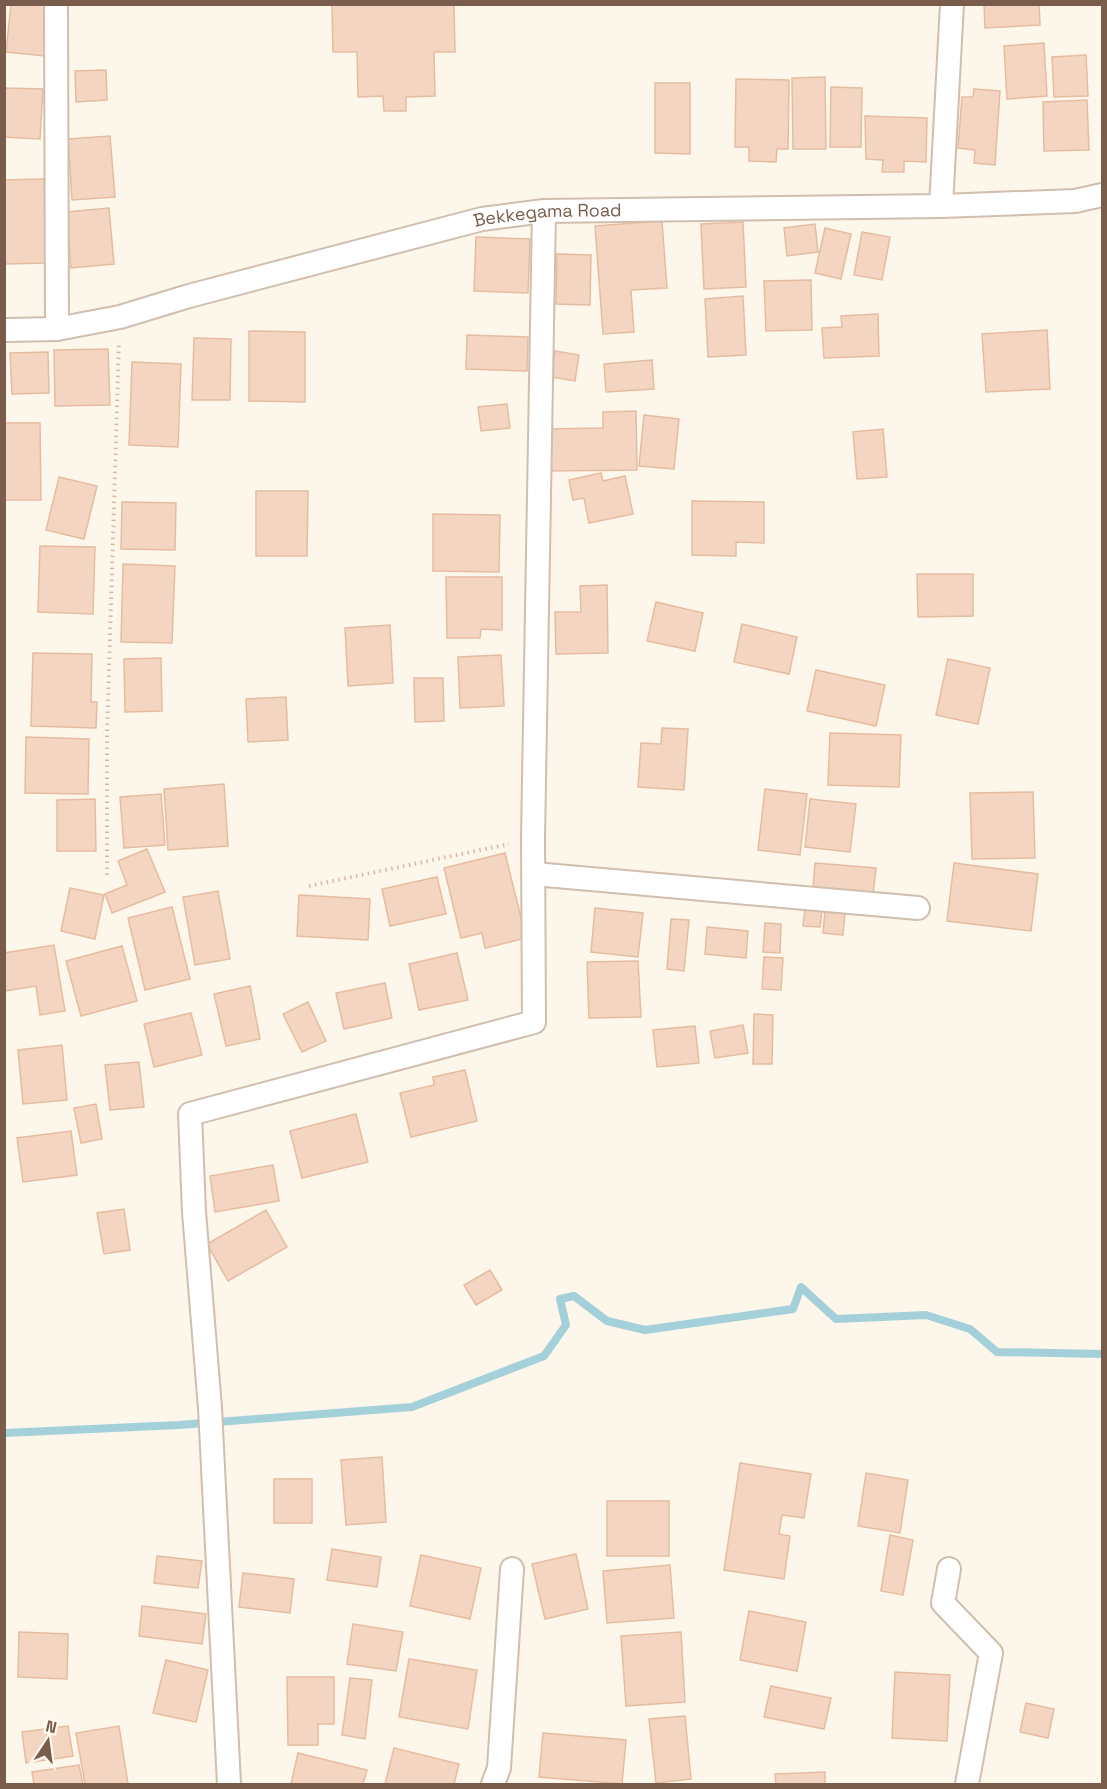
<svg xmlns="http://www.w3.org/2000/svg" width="1107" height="1789" viewBox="0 0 1107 1789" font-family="'Space Grotesk',sans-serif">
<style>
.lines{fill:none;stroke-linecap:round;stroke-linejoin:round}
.stream{stroke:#a3d0d9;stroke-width:8}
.building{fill:#f3d5c1;stroke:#e6bca1;stroke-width:1.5}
.minor-casing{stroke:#d0beae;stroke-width:26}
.path{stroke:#d8b8a3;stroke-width:4;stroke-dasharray:1.5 4.5;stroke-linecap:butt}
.minor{stroke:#fff;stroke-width:22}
.labels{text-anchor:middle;stroke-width:4.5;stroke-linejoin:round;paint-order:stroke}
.street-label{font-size:18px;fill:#795c4c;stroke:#fff9f0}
</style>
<rect width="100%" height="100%" fill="#fdf6ea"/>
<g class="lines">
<polyline class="stream" points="4,1433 179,1425 412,1407 544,1356 566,1325 560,1299 574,1296 607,1321 645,1330 793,1309 801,1287 836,1319 926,1315 970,1329 997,1352 1102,1354"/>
</g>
<g class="building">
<polygon points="11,4 50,4 45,56 6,52"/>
<polygon points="332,4 454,4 455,52 434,52 435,96 406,97 406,111 384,111 383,96 358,97 357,52 333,52"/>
<polygon points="984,4 1039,4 1040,25 985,28"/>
<polygon points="1044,43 1047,96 1007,99 1004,46"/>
<polygon points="1086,55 1088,96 1054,97 1052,57"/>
<polygon points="106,70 107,100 76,102 75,71"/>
<polygon points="825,77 826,149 793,149 792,78"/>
<polygon points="736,79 789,80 788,149 777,149 776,162 749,161 749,147 735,147"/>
<polygon points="655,83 690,83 690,154 655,153"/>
<polygon points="831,87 862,88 861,147 830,147"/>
<polygon points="4,88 43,89 40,139 4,137"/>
<polygon points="974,89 1000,91 995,165 974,163 975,150 958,148 962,97 973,97"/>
<polygon points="1087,100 1089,150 1044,151 1043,102"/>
<polygon points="865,116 927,118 926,162 904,161 904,172 882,172 883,160 866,159"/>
<polygon points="110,136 115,197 72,200 68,139"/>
<polygon points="44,179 46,263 4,264 4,180"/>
<polygon points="109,208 114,264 71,268 66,212"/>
<polygon points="662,221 667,288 631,290 634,332 603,334 595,226"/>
<polygon points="743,222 746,287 704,289 701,224"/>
<polygon points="815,224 818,252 787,256 784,228"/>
<polygon points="825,228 851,234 841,279 815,273"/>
<polygon points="862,232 890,237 882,280 854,275"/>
<polygon points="476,237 530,239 528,293 474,291"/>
<polygon points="557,254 591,255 590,305 556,304"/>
<polygon points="811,280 812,330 766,331 764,281"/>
<polygon points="743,296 746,355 708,357 705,299"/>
<polygon points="878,314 879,356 824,358 822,328 842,327 841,316"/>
<polygon points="1047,330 1050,389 986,392 982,334"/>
<polygon points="249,331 305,332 305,402 249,401"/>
<polygon points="467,335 528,337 527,371 466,369"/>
<polygon points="194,338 231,339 230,400 192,400"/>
<polygon points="108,349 110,405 55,406 54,350"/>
<polygon points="555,351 579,355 575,381 551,377"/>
<polygon points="48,352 49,393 12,394 10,353"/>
<polygon points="652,360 654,389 606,392 604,364"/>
<polygon points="132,362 181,364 178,447 129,445"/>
<polygon points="507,404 510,428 481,431 478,407"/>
<polygon points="636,411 637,470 549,471 548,429 603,428 603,412"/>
<polygon points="644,415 679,419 674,469 639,466"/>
<polygon points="4,423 40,423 41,500 4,500"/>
<polygon points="883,429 887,477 857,479 853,432"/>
<polygon points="601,473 603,481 625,476 633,514 589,523 584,498 573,500 569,480"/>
<polygon points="59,477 97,486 84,539 46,530"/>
<polygon points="256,491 308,491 307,556 256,556"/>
<polygon points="692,501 764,502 764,543 736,542 736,556 692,555"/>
<polygon points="122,502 176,503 175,550 121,549"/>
<polygon points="433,514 500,515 499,572 433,571"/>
<polygon points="40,546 95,547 93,614 38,612"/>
<polygon points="123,564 175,566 172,643 121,642"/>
<polygon points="917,574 973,574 973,616 918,617"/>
<polygon points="446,577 502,577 502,630 481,629 480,638 447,638"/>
<polygon points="607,585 608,653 556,654 555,612 581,612 580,586"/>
<polygon points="656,602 703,613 695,651 647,641"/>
<polygon points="742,624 797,637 789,674 734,662"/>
<polygon points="390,625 393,683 348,686 345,628"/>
<polygon points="33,653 92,654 91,702 97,702 96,728 31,726"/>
<polygon points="501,655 504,706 460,708 458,657"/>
<polygon points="161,658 162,711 125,712 124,659"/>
<polygon points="948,659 990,668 978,724 936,715"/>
<polygon points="816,670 885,685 876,726 807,711"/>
<polygon points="414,678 443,678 444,721 415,722"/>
<polygon points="286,697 288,740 248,742 246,699"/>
<polygon points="662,728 688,729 684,790 638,787 641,743 661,744"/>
<polygon points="830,733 901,735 899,787 828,785"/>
<polygon points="26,737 89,739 88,794 25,793"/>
<polygon points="224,784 228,846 168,850 164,789"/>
<polygon points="765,789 807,794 800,855 758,850"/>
<polygon points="1033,792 1035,858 972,859 970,793"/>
<polygon points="161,794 165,845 124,848 120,797"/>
<polygon points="95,799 96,851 57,851 57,800"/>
<polygon points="810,799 856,804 850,852 805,847"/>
<polygon points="147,849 165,892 112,913 105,894 127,885 118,861"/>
<polygon points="505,853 526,938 485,948 482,933 461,938 444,868"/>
<polygon points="815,863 876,868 873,894 813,889"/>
<polygon points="954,863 1038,874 1031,931 947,921"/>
<polygon points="437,877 446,914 390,926 382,889"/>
<polygon points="70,888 104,895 95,939 61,931"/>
<polygon points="218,891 230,959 195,965 183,897"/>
<polygon points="299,895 370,899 368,940 297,936"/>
<polygon points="172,907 190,979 145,990 128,918"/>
<polygon points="595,908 643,913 638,957 591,952"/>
<polygon points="805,909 822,911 820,927 803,926"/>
<polygon points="825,911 845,912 843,935 823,933"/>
<polygon points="671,919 689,920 684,971 667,969"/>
<polygon points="765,923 781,924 780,953 763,952"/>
<polygon points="707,927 748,931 746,958 705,954"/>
<polygon points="54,945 65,1011 40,1015 36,986 4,991 4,953"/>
<polygon points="122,946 137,1001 81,1016 66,961"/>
<polygon points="457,953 468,1000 419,1010 409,964"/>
<polygon points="764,957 783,958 781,990 762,989"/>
<polygon points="638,961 641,1017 589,1018 587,962"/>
<polygon points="385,983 392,1018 344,1029 336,993"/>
<polygon points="250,986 260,1039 226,1046 214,994"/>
<polygon points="308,1002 326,1041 302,1052 283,1014"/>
<polygon points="191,1013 202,1055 154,1067 144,1024"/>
<polygon points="754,1014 773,1015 772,1064 753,1064"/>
<polygon points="743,1025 748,1053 715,1058 710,1031"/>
<polygon points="695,1026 699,1063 657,1067 653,1030"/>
<polygon points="62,1045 67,1100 23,1104 18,1050"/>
<polygon points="139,1062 144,1107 110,1110 105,1065"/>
<polygon points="465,1070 477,1121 411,1137 400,1093 434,1085 433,1077"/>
<polygon points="96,1104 102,1139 81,1143 74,1108"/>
<polygon points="356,1114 368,1162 302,1178 290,1131"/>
<polygon points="71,1131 77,1175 23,1182 17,1138"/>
<polygon points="273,1165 279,1201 215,1212 210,1176"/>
<polygon points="124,1209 130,1250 104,1254 97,1213"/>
<polygon points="266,1210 287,1247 228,1281 207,1244"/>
<polygon points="490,1270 502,1290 476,1305 464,1285"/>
<polygon points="382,1457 386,1522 346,1525 341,1460"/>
<polygon points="740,1463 811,1474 804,1518 782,1515 779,1534 790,1536 784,1579 724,1570"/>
<polygon points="866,1473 908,1480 900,1533 858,1526"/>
<rect x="274" y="1479" width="38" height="44"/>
<rect x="607" y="1501" width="62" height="55"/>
<polygon points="890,1535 913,1540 903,1595 881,1591"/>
<polygon points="332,1549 381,1557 377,1587 327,1580"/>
<polygon points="576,1554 588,1609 545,1619 532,1564"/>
<polygon points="421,1555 481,1568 470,1619 410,1606"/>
<polygon points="157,1556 202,1561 198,1588 154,1583"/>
<polygon points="670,1565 674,1618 607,1623 603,1571"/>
<polygon points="243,1573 294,1579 290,1613 239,1607"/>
<polygon points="142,1606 206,1614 202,1644 139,1636"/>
<polygon points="749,1611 806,1622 797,1671 740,1660"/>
<polygon points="353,1624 403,1632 396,1671 347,1664"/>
<polygon points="19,1632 68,1634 67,1679 18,1677"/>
<polygon points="681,1632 685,1702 626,1706 621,1636"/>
<polygon points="409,1659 477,1670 468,1729 399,1717"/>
<polygon points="166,1660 208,1670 196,1722 153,1713"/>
<polygon points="895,1672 950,1675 947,1741 892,1738"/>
<polygon points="287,1677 334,1677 334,1724 318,1724 318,1745 288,1745"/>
<polygon points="350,1678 372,1680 365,1739 342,1735"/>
<polygon points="771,1686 831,1698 824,1729 764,1717"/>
<polygon points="1026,1703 1054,1709 1048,1738 1020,1732"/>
<polygon points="685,1716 691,1779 656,1783 649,1719"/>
<polygon points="68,1726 73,1756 26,1763 22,1732"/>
<polygon points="119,1726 128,1784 85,1784 76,1733"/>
<polygon points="543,1733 626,1740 622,1784 539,1777"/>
<polygon points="394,1748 459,1764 454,1784 385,1784"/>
<polygon points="298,1753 367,1770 363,1784 291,1784"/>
<polygon points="79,1765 83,1784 34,1784 32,1772"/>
<polygon points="825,1772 825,1784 776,1784 775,1774"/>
</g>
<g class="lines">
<g class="minor-casing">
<g id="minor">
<polyline points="56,4 57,329"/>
<polyline points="941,206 952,4"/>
<path id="s1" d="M4 330 57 329 120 317 189 296 482 219 544 211 941 206 1075 201 1102 195"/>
<polyline points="534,874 918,908"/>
<polyline points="949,1569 943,1603 991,1653 967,1784"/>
<polyline points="229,1784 210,1408 194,1212 190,1114 534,1022 533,838 544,211"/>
<polyline points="493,1784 499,1768 512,1569"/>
</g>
</g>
<g class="path">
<polyline points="107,875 107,735 119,341"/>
<polyline points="309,886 509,844"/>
</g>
<use href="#minor" class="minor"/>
</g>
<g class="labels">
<g class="street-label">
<text dy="6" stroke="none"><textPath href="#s1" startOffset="558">Bekkegama Road</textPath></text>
</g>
</g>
<rect width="1107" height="1789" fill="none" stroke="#795c4c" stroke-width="12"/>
<g transform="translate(48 1741) rotate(13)" stroke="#fff9f0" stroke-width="4.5" paint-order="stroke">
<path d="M0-4.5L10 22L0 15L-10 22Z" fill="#795c4c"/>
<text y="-9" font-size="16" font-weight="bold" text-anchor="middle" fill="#795c4c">N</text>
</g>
</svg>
